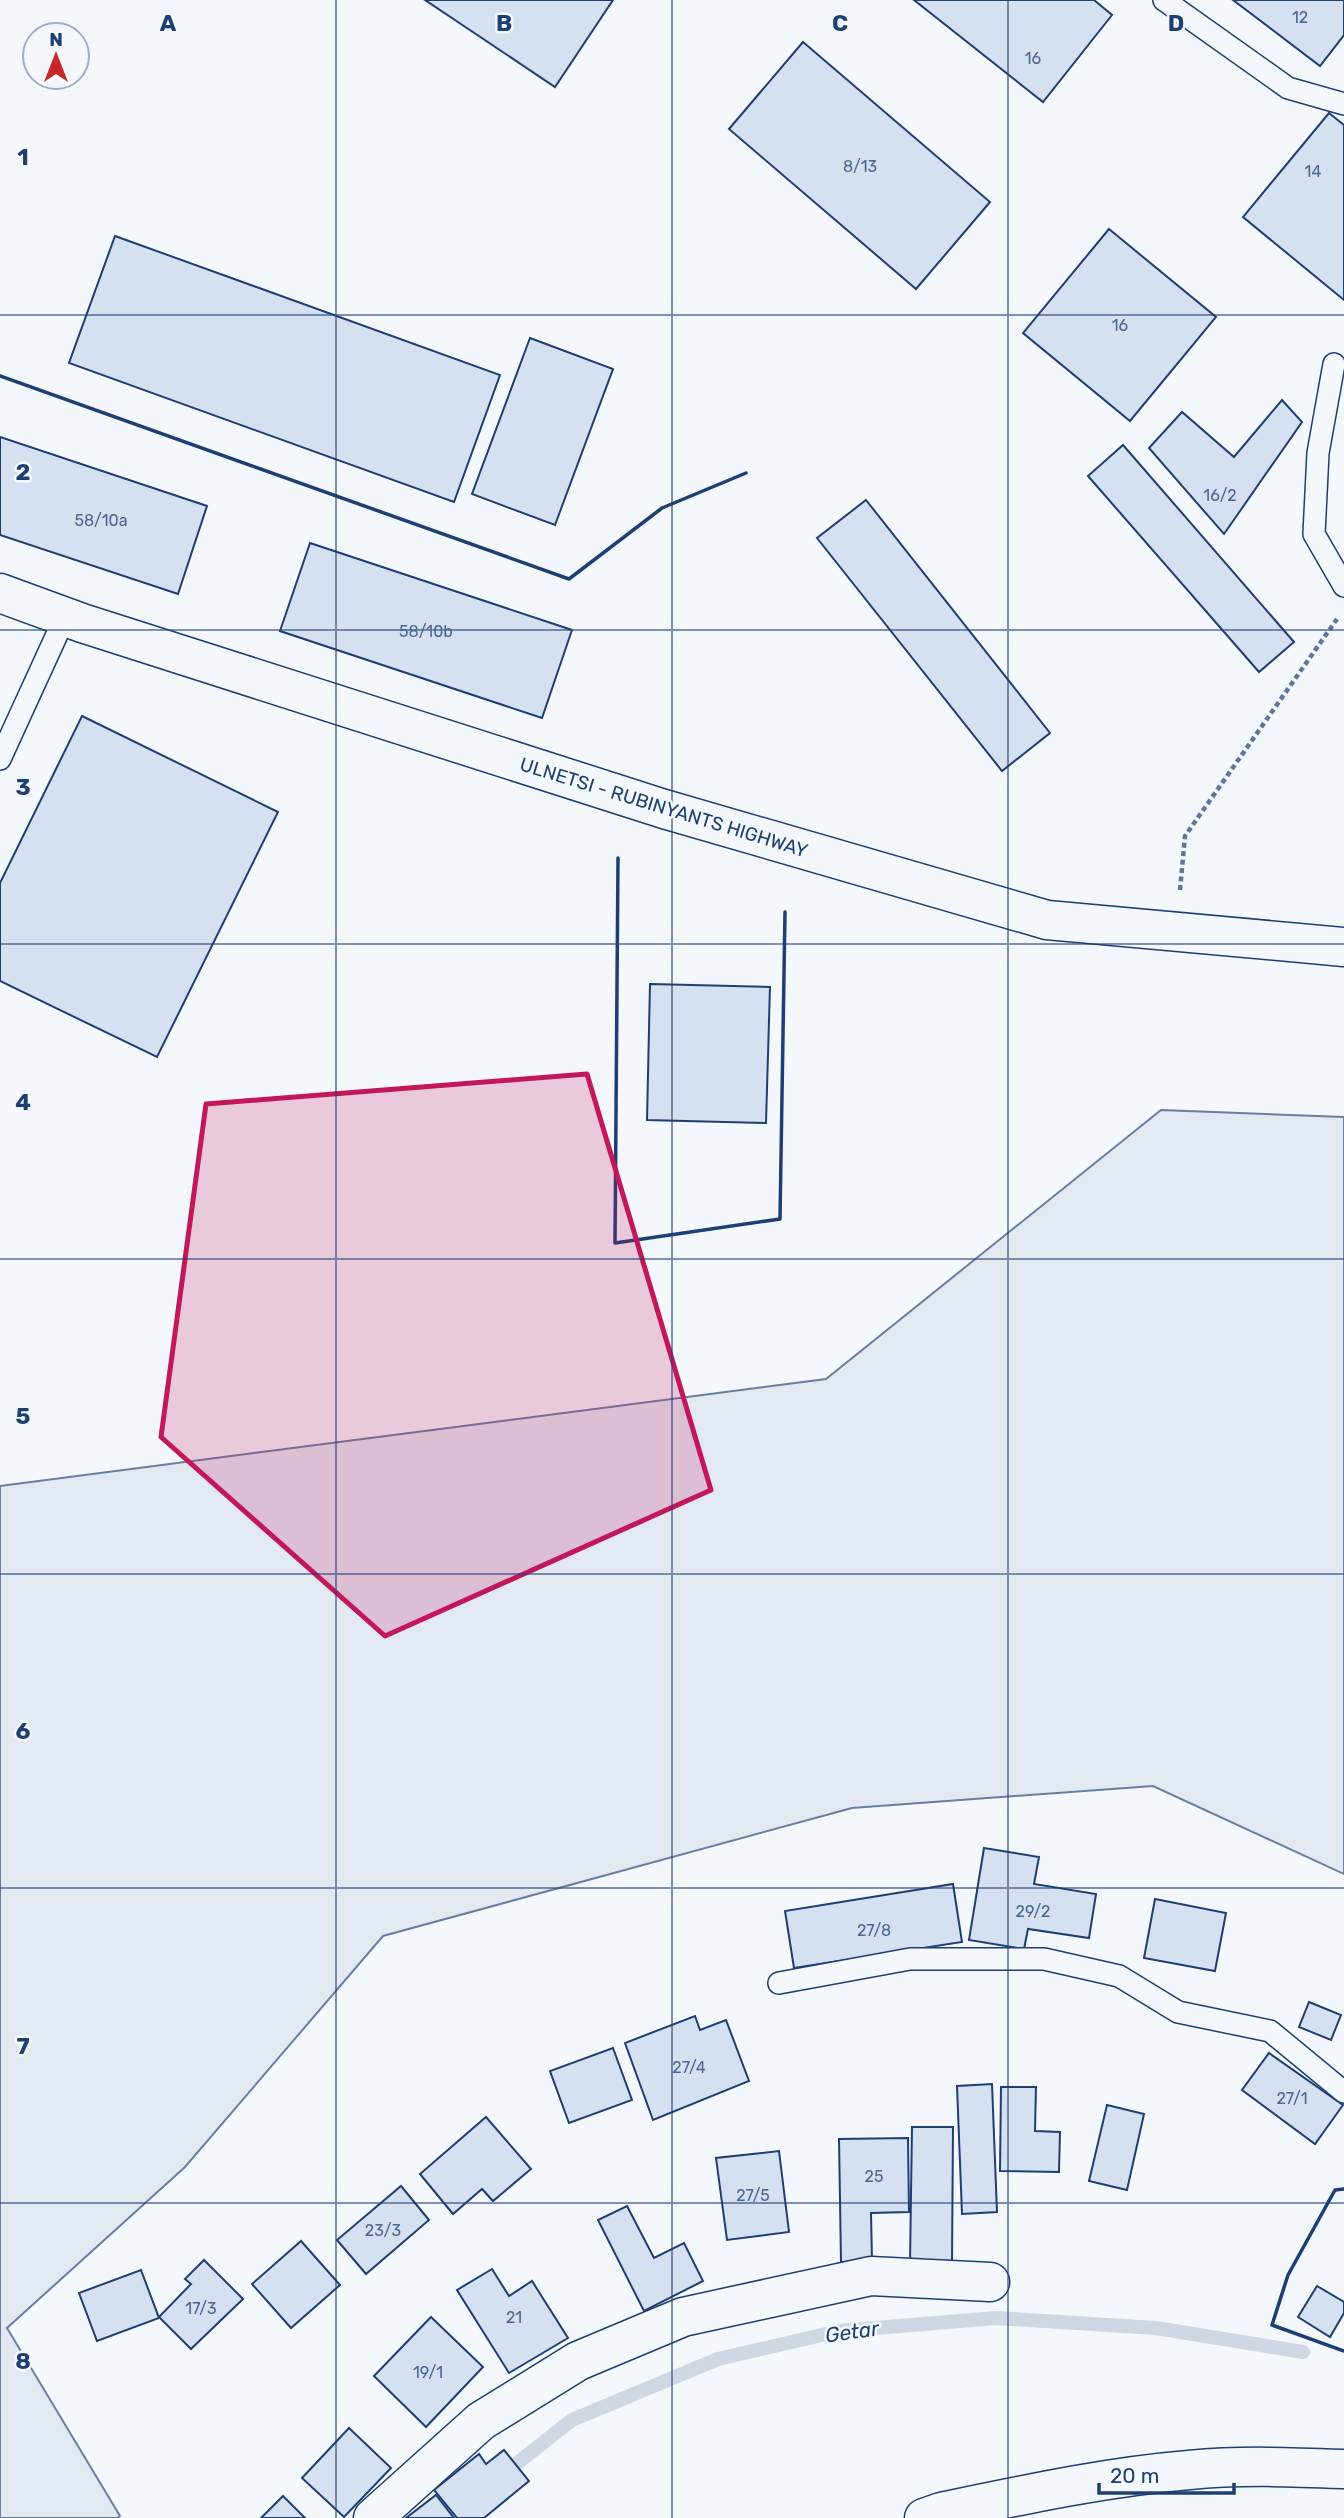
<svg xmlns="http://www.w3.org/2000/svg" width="1344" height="2518" viewBox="0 0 1344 2518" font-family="Rubik,sans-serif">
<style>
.green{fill:#e3e9f0;stroke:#687fa3;stroke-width:2}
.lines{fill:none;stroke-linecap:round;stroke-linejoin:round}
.stream{stroke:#cfd7e4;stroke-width:14}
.building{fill:#d5e0f0;stroke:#1d3f73;stroke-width:2}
.lane-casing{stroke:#1d3f73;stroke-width:24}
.street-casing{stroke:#1d3f73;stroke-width:41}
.secondary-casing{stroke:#1d3f73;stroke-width:41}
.highway-casing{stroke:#1d3f73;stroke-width:41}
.path{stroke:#5e769c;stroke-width:4.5;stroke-dasharray:5 3.5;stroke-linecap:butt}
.lane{stroke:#f4f7fb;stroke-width:21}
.street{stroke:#f4f7fb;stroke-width:38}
.secondary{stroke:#f4f7fb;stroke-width:38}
.highway{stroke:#f4f7fb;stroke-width:38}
.wall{stroke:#1d3f73;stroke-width:3.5}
.marked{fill:#c2185b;fill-opacity:0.2;stroke:#c2185b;stroke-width:5;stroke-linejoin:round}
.grid{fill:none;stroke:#1d3f73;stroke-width:2;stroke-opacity:0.55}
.labels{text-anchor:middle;stroke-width:5;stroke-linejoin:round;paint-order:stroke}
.number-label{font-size:16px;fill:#4b6792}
.street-label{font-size:19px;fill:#1d3f73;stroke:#f4f7fb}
.water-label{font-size:21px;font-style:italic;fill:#1d3f73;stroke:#f4f7fb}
.grid-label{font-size:23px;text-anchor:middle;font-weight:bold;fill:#1d3f73;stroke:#f4f7fb;stroke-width:5;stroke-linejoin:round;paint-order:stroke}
</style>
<rect width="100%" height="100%" fill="#f4f7fb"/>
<polygon class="green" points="1161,1110 1344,1117 1344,1874 1153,1786 852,1808 383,1936 185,2167 7,2328 120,2516 117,2518 0,2518 0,1486 826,1379"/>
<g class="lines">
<polyline class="stream" points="502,2475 572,2420 718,2359 839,2331 996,2318 1156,2328 1303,2352"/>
</g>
<g class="building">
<polygon points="425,0 613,0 555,87"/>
<polygon points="914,0 1094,0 1112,15 1043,102"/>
<polygon points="1233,0 1344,0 1344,35 1320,66"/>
<polygon points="803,42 990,202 916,289 729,129"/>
<polygon points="1329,113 1344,125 1344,300 1243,217"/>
<polygon points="1109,229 1216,317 1130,421 1023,333"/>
<polygon points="115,236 500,375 454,502 69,363"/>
<polygon points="530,338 613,369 555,525 472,494"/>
<polygon points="1282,400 1302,422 1224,534 1149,448 1182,412 1234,457"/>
<polygon points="0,437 207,506 178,594 0,535"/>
<polygon points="1123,445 1294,642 1259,672 1088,476"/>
<polygon points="866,500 1050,733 1002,771 817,538"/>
<polygon points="310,543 572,630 542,718 280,631"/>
<polygon points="82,716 278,812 157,1057 0,981 0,883"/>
<polygon points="650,984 770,987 766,1123 647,1120"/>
<polygon points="984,1848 1039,1857 1034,1884 1096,1894 1089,1938 1028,1929 1024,1949 969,1940"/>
<polygon points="953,1884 962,1942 794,1968 785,1911"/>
<polygon points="1155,1899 1226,1913 1215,1971 1144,1958"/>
<polygon points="1309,2002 1341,2015 1331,2040 1299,2027"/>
<polygon points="695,2016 700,2030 726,2020 749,2081 653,2120 625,2043"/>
<polygon points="613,2048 632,2100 569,2123 550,2071"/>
<polygon points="1269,2053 1343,2105 1315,2144 1242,2090"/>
<polygon points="992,2084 997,2212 962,2214 957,2086"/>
<polygon points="1001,2087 1036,2087 1035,2131 1060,2132 1059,2172 1000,2171"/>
<polygon points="1107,2105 1144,2114 1127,2190 1089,2181"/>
<polygon points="486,2117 531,2169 493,2201 482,2189 453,2214 420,2174"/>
<polygon points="912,2127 953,2127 952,2262 910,2262"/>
<polygon points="908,2138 909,2212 871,2213 872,2261 841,2262 839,2139"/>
<polygon points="779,2151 789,2232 727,2240 716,2158"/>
<polygon points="401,2186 429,2220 366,2274 337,2240"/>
<polygon points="627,2206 654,2258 684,2243 703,2281 644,2311 598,2220"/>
<polygon points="301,2241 340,2285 291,2328 252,2284"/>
<polygon points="204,2260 243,2299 191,2349 159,2317 191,2284 185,2279"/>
<polygon points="492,2269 509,2296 532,2281 568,2338 509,2373 457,2290"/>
<polygon points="141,2270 159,2318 97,2341 79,2293"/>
<polygon points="1317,2286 1344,2302 1344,2313 1330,2337 1298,2317"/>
<polygon points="431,2317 483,2367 426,2427 374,2376"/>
<polygon points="349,2428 391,2468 344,2517 302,2478"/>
<polygon points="504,2450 529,2481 484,2518 457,2518 434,2490 479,2454 486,2464"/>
<polygon points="436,2495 454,2518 406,2518"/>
<polygon points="283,2496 305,2518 261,2518"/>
</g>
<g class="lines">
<g class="lane-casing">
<g id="lane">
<polyline points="1164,0 1288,88 1344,104"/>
<polyline points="1334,364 1318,453 1314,534 1344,586"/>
<polyline points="0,759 65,617"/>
<polyline points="779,1983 910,1959 1044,1959 1119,1976 1178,2012 1270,2031 1344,2092"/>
</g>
</g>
<g class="street-casing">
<polyline id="street" points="373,2518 481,2421 578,2361 683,2317 871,2276 990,2282"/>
</g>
<g class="secondary-casing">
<polyline id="secondary" points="0,593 82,623 664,809 1047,920 1344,947"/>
</g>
<g class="highway-casing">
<path id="highway" d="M924 2518 941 2512C1023 2495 1105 2477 1189 2470 1240 2465 1292 2467 1344 2469"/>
</g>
<polyline class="path" points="1180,890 1185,836 1337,619"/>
<use href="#lane" class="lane"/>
<use href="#street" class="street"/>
<use href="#secondary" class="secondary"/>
<use href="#highway" class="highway"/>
<g class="wall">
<polyline points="0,376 569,579 662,508 746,473"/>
<polyline points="618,858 615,1243 780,1219 785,912"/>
<polyline points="1344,2189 1335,2190 1288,2275 1272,2325 1344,2351"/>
</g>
</g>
<path class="marked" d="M587 1074 711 1490 385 1636 161 1437 206 1104Z"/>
<path class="grid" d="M336 0V2518M672 0V2518M1008 0V2518M0 315H1344M0 630H1344M0 944H1344M0 1259H1344M0 1574H1344M0 1888H1344M0 2203H1344"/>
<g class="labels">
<g class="number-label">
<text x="1300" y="23">12</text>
<text x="1033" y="64">16</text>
<text x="860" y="172">8/13</text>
<text x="1313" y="177">14</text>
<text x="1120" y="331">16</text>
<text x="1220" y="501">16/2</text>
<text x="101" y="526">58/10a</text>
<text x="426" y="637">58/10b</text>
<text x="1033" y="1917">29/2</text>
<text x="874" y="1936">27/8</text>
<text x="689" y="2073">27/4</text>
<text x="1292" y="2104">27/1</text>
<text x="874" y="2182">25</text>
<text x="753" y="2201">27/5</text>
<text x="383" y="2236">23/3</text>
<text x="201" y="2314">17/3</text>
<text x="514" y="2323">21</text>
<text x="428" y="2378">19/1</text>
</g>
<g class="street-label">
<text transform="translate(664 807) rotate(17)" y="7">ULNETSI - RUBINYANTS HIGHWAY</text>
</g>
<g class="water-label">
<text transform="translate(852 2332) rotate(-8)" y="7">Getar</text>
</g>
</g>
<g class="grid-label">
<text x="168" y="31">A</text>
<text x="504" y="31">B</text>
<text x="840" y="31">C</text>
<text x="1176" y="31">D</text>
<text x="23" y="165">1</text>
<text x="23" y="480">2</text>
<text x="23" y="795">3</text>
<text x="23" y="1110">4</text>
<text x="23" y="1424">5</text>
<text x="23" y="1739">6</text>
<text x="23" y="2054">7</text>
<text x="23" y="2369">8</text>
</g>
<g transform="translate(56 56)"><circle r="33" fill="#f4f7fb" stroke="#9eadc5" stroke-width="2"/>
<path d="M0-5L12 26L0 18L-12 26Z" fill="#c62828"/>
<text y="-10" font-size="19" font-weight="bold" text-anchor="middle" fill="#1d3f73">N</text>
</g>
<path d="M1099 2483v10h135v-10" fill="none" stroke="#1d3f73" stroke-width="3.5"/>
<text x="1110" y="2483" font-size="21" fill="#1d3f73" stroke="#f4f7fb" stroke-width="5" paint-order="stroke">20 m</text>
</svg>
